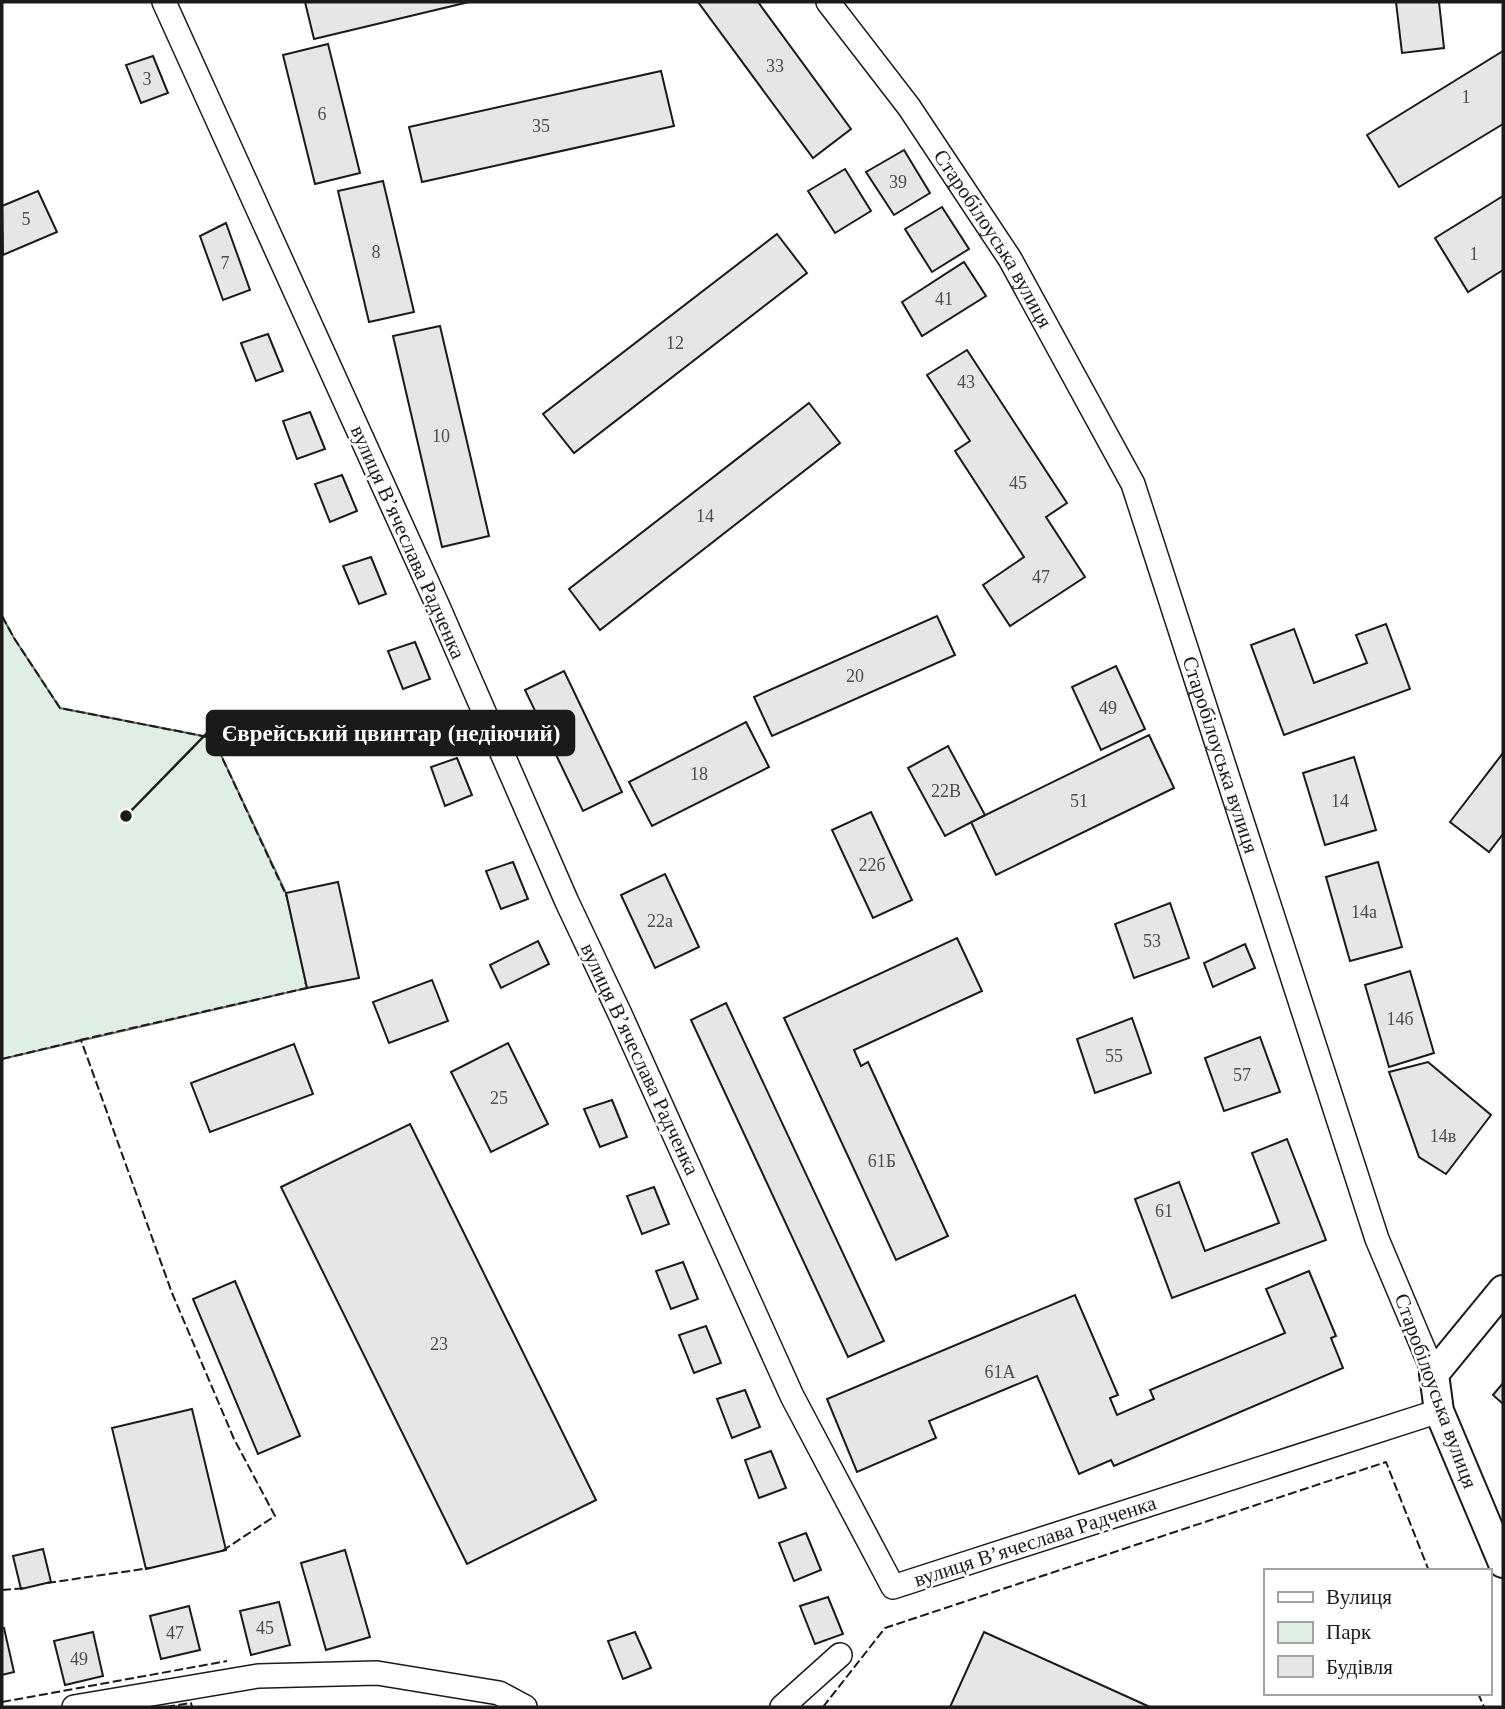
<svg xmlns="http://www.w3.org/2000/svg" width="1505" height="1709" viewBox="0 0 1505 1709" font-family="Georgia,serif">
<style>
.green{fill:#e0efe3;stroke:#6a6a6a;stroke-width:2}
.building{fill:#e6e6e6;stroke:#1a1a1a;stroke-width:2}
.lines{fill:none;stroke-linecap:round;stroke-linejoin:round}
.minor-casing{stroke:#1a1a1a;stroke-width:26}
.tertiary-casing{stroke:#1a1a1a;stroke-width:32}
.minor{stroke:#fff;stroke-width:23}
.tertiary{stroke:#fff;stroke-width:28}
.fence{stroke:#1a1a1a;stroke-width:2;stroke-dasharray:9 3.5;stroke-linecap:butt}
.labels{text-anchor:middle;stroke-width:5;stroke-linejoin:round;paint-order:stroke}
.number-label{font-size:18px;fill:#4d4d4d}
.street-label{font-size:21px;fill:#1a1a1a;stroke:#fff}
.leader{fill:none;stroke:#1a1a1a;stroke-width:2.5}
.callout-dot{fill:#1a1a1a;stroke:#fff;stroke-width:2.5}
.callout{fill:#1a1a1a;stroke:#1a1a1a;stroke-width:2.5}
.callout-label{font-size:23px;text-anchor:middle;font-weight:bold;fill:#fff}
</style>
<rect width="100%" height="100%" fill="#fff"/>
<polygon class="green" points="2,616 14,638 60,708 213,738 286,893 307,988 2,1059"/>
<g class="building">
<polygon points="305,2 469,2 314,39"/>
<polygon points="698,2 758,2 851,129 813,158"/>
<polygon points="1396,2 1439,2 1444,48 1402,53"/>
<polygon points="328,44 360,173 315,184 283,55"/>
<polygon points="1503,51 1503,124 1399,187 1367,135"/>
<polygon points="153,56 168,93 141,103 126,65"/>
<polygon points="661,71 674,126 422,182 409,127"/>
<polygon points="904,150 930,193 894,215 866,172"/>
<polygon points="845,169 871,211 835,233 808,191"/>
<polygon points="383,181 414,312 369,322 338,191"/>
<polygon points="38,191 57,232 3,255 2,206"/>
<polygon points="1503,196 1503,270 1468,292 1435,238"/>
<polygon points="942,207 969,249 932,272 905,229"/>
<polygon points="226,223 250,290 223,300 200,236"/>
<polygon points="777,234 807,273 574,453 543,414"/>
<polygon points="964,262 986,296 922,336 902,302"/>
<polygon points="440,326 489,536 442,547 393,336"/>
<polygon points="268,334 283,371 256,381 241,343"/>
<polygon points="967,350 1067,503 1046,517 1085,577 1010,626 983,585 1024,557 955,451 970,441 927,375"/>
<polygon points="809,403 840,443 600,630 569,589"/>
<polygon points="310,412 325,449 297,459 283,421"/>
<polygon points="342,475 357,511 330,522 315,484"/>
<polygon points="371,557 386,594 359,604 343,566"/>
<polygon points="937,616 955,655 772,736 754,697"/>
<polygon points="1386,624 1410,689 1284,735 1251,645 1294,629 1314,683 1367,663 1356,635"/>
<polygon points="415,642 430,679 403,689 388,651"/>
<polygon points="1116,666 1145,729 1101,750 1072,687"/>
<polygon points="564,671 622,792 583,811 525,690"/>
<polygon points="746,722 769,767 652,826 629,782"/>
<polygon points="1149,735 1174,788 996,875 971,822"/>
<polygon points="948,746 985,815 945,836 908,768"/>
<polygon points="1503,753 1503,834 1489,852 1450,822"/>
<polygon points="1354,757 1376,830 1325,845 1303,773"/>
<polygon points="457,758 472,795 445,806 431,767"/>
<polygon points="871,812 912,900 873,918 832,830"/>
<polygon points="513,862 528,899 501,909 486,871"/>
<polygon points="1378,862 1402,947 1350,961 1326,877"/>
<polygon points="665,874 699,947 655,968 621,895"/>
<polygon points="338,882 359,978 307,988 286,893"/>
<polygon points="1170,903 1189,958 1134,978 1115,924"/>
<polygon points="957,938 982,991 854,1050 861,1066 868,1062 948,1236 896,1260 784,1018"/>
<polygon points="538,941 549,964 501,988 490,965"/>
<polygon points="1245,944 1255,968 1213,987 1204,963"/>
<polygon points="1410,971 1434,1053 1389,1067 1365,985"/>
<polygon points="432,980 448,1021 389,1043 373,1002"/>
<polygon points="726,1003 884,1341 848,1357 691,1020"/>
<polygon points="1132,1018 1151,1073 1095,1093 1077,1039"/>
<polygon points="1260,1037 1280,1092 1224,1111 1205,1058"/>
<polygon points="508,1043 548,1124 491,1152 451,1072"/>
<polygon points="294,1044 313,1094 210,1132 191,1083"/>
<polygon points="1428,1062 1491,1115 1446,1174 1419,1157 1389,1072"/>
<polygon points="612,1100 627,1137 600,1147 584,1109"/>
<polygon points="410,1124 596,1500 467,1564 281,1187"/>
<polygon points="1287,1139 1326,1240 1172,1298 1135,1199 1179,1182 1205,1251 1279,1223 1252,1153"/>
<polygon points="654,1187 669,1224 642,1234 627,1196"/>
<polygon points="683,1262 698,1299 671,1309 656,1271"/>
<polygon points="1309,1271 1336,1336 1331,1338 1343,1368 1114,1466 1111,1460 1079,1474 1037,1376 929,1421 936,1438 857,1472 827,1399 1075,1295 1118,1395 1110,1398 1117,1415 1154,1399 1150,1390 1285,1333 1266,1289"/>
<polygon points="235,1281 300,1436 258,1454 193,1299"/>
<polygon points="706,1326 721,1363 694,1373 679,1335"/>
<polygon points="1503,1383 1503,1404 1493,1395"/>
<polygon points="745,1390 760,1427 732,1438 717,1399"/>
<polygon points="192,1409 226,1550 146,1569 112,1428"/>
<polygon points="771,1451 786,1488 759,1498 745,1460"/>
<polygon points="806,1533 821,1570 794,1581 779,1543"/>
<polygon points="43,1549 51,1582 21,1589 13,1556"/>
<polygon points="345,1550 370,1637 326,1650 301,1563"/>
<polygon points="828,1597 843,1634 815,1644 800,1606"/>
<polygon points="279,1602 290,1645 251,1655 240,1611"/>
<polygon points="189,1606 200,1650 161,1659 150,1616"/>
<polygon points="2,1628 4,1628 14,1672 2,1675"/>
<polygon points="93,1632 103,1676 65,1685 54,1641"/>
<polygon points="635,1632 651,1668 623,1679 608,1641"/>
<polygon points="984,1632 1150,1707 950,1707"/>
</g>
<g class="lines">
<g class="minor-casing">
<g id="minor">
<polyline points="164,2 437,604 567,902 620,1014 792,1396 893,1587 1439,1411"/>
<path id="s1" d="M828 2 909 107 1010 259 1133 484 1377 1239 1434 1374"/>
<polyline points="74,1707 258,1676 377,1673 499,1693 525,1707"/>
<polyline points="782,1707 840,1655"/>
</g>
</g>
<g class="tertiary-casing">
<polyline id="tertiary" points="1503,1290 1434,1374 1439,1411 1503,1563"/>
</g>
<use href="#minor" class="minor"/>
<use href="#tertiary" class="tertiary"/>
<g class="fence">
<polyline points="2,616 14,638 60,708 213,738 287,897"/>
<polyline points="80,1040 307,988 305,983"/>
<polyline points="2,1059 81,1040 172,1293 234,1439 275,1516 222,1551"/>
<polyline points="47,1583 150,1568"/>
<polyline points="2,1590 26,1588"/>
<polyline points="1478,1693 1484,1707"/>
<polyline points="2,1702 227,1661"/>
<polyline points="166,1707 191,1703 192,1707"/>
<polyline points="823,1707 885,1628 1386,1462 1429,1571"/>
</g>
</g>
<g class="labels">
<g class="number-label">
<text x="775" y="72">33</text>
<text x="147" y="85">3</text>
<text x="1466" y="103">1</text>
<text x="322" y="120">6</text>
<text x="541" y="132">35</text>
<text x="898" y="188">39</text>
<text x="26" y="225">5</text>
<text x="376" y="258">8</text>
<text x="1474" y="260">1</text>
<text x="225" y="269">7</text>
<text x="944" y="305">41</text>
<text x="675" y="349">12</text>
<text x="966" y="388">43</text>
<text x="441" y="442">10</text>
<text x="1018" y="489">45</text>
<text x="705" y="522">14</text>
<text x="1041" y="583">47</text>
<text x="855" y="682">20</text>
<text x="1108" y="714">49</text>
<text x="699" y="780">18</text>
<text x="946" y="797">22В</text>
<text x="1079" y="807">51</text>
<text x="1340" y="807">14</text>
<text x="872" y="871">22б</text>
<text x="1364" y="918">14а</text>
<text x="660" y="927">22а</text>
<text x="1152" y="947">53</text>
<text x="1400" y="1025">14б</text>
<text x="1114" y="1062">55</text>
<text x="1242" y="1081">57</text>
<text x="499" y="1104">25</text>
<text x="1443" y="1142">14в</text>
<text x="882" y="1167">61Б</text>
<text x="1164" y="1217">61</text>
<text x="439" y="1350">23</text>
<text x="1000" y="1378">61А</text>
<text x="265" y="1634">45</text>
<text x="175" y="1639">47</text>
<text x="79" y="1665">49</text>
</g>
<g class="street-label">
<text dy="7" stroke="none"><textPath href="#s1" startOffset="289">Старобілоуська вулиця</textPath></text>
<text transform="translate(408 542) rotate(66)" y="7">вулиця Вʼячеслава Радченка</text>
<text dy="7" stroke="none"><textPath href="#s1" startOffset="856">Старобілоуська вулиця</textPath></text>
<text transform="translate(640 1059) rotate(65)" y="7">вулиця Вʼячеслава Радченка</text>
<text transform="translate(1436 1391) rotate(70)" y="7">Старобілоуська вулиця</text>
<text transform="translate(1035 1541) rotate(-18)" y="7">вулиця Вʼячеслава Радченка</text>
</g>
</g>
<path class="leader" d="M126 816L207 733"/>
<circle class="callout-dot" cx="126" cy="816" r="7"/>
<rect class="callout" x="207" y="711" width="367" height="44" rx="7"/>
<g class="callout-label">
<text x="391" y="741">Єврейський цвинтар (недіючий)</text>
</g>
<rect width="1505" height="1709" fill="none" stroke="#1a1a1a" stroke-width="7"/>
<rect x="1264" y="1569" width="228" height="126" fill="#ffffff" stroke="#a3a3a3" stroke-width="2"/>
<rect x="1278" y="1592" width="35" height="10" fill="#ffffff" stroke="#a3a3a3" stroke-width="2"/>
<text x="1326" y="1604" font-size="21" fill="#1a1a1a">Вулиця</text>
<rect x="1278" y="1622" width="35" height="21" fill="#e0efe3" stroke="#a3a3a3" stroke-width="2"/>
<text x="1326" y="1639" font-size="21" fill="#1a1a1a">Парк</text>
<rect x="1278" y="1656" width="35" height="21" fill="#e6e6e6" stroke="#a3a3a3" stroke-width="2"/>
<text x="1326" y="1674" font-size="21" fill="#1a1a1a">Будівля</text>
</svg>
